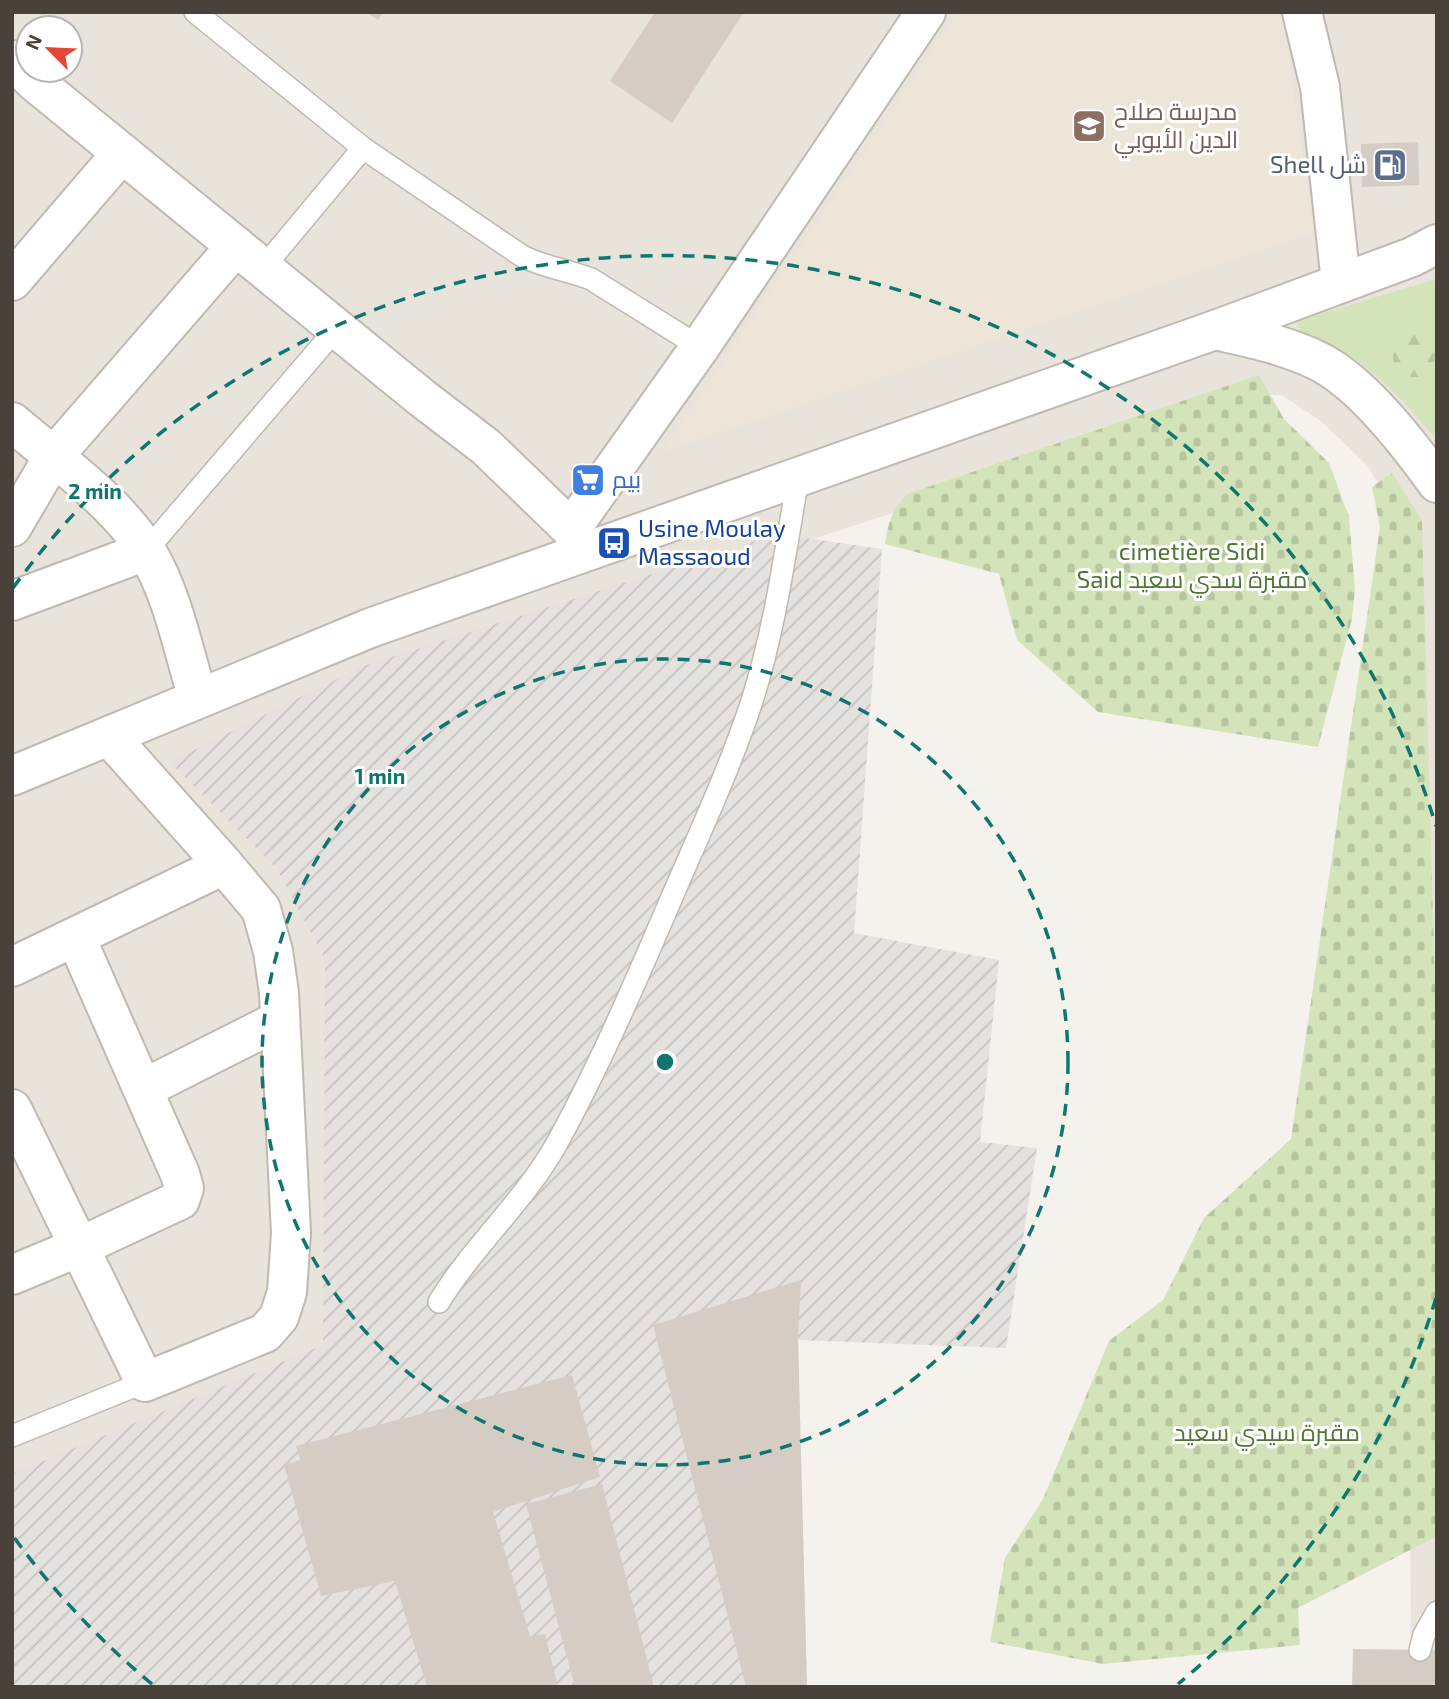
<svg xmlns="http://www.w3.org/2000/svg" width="1449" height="1699" viewBox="0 0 1449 1699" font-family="'Exo 2',Cairo,sans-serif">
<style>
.residential{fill:#e8e3db;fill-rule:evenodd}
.industrial{fill:url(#industrial-furrows)}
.education{fill:#ece5d8}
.grass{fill:#d4e4ba}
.forest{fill:url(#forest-firs)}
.cemetery{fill:url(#cemetery-stones)}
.building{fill:#d5cdc3}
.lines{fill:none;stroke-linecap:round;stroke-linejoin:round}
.service-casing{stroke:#bfb9b0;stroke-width:24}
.minor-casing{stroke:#bfb9b0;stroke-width:42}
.tertiary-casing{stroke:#bfb9b0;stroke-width:42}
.service{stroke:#fff;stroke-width:21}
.minor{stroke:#fff;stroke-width:38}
.tertiary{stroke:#fff;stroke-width:38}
.ring{fill:none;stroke:#0f766e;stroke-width:3.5;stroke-dasharray:12 9}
.labels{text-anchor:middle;stroke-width:6;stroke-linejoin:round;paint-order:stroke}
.education-label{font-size:24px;fill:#785e54;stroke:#fff;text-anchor:start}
.service-label{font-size:24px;fill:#4e5e75;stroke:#fff;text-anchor:end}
.shop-label{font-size:24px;fill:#366cbe;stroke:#fff;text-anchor:start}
.transit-label{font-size:24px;fill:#164399;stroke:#fff;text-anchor:start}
.park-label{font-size:24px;fill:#507533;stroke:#fff}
.centre{fill:#0f766e;stroke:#fff;stroke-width:3.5}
.ring-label{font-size:21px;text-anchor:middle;font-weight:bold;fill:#0f766e;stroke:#fff;stroke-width:6;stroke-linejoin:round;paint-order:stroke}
</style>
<defs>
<pattern id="industrial-furrows" width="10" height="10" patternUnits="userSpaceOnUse" patternTransform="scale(1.75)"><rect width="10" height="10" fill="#e5e1de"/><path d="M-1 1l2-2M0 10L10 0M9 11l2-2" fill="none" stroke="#c6c2bf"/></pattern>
<pattern id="forest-firs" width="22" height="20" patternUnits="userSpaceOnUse" patternTransform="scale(1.75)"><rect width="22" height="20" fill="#d4e4ba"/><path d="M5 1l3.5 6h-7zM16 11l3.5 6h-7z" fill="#b8c5a1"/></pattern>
<pattern id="cemetery-stones" width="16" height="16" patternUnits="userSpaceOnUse" patternTransform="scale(1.75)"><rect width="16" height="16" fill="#d4e4ba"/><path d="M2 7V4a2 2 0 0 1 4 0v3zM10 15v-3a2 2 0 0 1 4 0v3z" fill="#b8c5a1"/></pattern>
</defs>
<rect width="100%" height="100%" fill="#f5f2ed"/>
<path class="residential" d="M12 12H1437V1687H1411L1406 528 1367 465 1322 422 1282 395H1250L368 686 344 955V1359L12 1485ZM28 28H70V70H28Z"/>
<polygon class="industrial" points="777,534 882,549 854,933 999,960 980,1142 1037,1148 1006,1348 798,1340 807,1687 12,1687 12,1474 323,1345 325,959 277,869 170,762 361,667"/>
<polygon class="education" points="957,12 1279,12 1283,19 1314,233 662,452"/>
<path class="grass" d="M1436 279 1437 440C1392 388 1366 357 1300 331L1297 321Z"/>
<circle class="forest" cx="1414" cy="356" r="21"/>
<g class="cemetery">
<path d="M1259 375 1284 419 1329 463 1349 517 1355 590 1352 619 1318 747 1098 712 1017 640 999 574 885 544C888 524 892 509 907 494Z"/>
<polygon points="1392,473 1422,520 1437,1063 1437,1536 1298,1608 1300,1645 1103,1664 990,1642 1005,1558 1043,1499 1109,1341 1163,1300 1204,1218 1291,1139 1380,527 1372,487"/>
</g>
<g class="building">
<polygon points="366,12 383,12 378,20"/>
<polygon points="655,12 744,12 672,123 610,81"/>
<polygon points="1418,142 1419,185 1362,187 1361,144"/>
<polygon points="801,1280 798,1340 807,1687 746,1687 653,1325"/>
<polygon points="572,1375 600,1477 493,1512 530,1636 545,1634 558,1687 427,1687 395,1581 321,1596 284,1465 300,1460 296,1446"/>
<polygon points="602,1484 654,1687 575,1687 526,1504"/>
<polygon points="1353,1649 1437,1650 1437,1687 1352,1687"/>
</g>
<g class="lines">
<g class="service-casing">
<g id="service">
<path d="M195 12 363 148 522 256C543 267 568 270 591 279L700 347"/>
<polyline points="263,268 363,148"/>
<polyline points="146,551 337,328"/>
<path d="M439 1302C473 1246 523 1203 556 1145 600 1065 636 981 672 897 700 832 730 768 752 701 775 629 785 553 798 478"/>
<polyline points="12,1436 145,1382"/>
<polyline points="1420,1650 1424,1635 1437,1612"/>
</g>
</g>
<g class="minor-casing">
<g id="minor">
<polyline points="1302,12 1320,87 1341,283"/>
<polyline points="12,281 122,153"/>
<path d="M12 422C55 459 118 503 147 552 173 595 183 650 198 698"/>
<polyline points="12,527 53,457 236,246"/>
<polyline points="571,529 700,347 926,12"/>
<polyline points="12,601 146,551"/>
<polyline points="12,967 224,865"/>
<polyline points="143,1089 280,1020"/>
<polyline points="12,1109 145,1382 265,1333 279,1317 287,1292 291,1233 279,993 273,951 261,909 224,865 109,736"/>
<polyline points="12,1275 79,1247 180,1200 184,1188 180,1174 76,938"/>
</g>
</g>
<g class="tertiary-casing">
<g id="tertiary">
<polyline points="12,60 36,83 422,398 486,447 571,529 586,551"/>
<path d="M1215 330C1250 338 1286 345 1318 361 1361 382 1409 444 1437 483"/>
<polyline points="12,776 370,628 1215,330 1412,257 1437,244"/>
</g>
</g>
<use href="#service" class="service"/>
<use href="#minor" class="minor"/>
<use href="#tertiary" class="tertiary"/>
</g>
<g class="ring">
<circle cx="665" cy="1062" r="403"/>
<path d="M1436 1298A806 806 0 0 1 1178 1684M152 1684A806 806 0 0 1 13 1536M13 588A806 806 0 0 1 1436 826"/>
</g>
<defs>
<g id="school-square" transform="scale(1.75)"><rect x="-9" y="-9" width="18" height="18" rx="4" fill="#8d6e63" stroke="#fff"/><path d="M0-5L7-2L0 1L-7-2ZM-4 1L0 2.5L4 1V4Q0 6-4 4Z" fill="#fff"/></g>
<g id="fuel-square" transform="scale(1.75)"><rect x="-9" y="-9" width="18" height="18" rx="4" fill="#5c6f8a" stroke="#fff"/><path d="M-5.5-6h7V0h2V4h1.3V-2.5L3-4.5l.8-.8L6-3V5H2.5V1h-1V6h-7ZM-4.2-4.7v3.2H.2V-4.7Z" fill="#fff"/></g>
<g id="supermarket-square" transform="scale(1.75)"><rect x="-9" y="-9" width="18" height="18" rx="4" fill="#3f7fe0" stroke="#fff"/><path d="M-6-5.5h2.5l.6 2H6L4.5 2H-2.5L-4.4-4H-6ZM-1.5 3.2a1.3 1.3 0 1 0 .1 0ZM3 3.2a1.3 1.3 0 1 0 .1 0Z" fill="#fff"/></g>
<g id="bus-square" transform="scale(1.75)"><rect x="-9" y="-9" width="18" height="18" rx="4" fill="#1a4fb4" stroke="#fff"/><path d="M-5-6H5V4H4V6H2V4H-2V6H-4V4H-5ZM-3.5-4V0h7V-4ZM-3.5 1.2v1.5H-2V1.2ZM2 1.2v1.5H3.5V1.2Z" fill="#fff"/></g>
</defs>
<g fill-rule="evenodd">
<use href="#school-square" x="1089" y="126"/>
<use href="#fuel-square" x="1390" y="165"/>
<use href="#supermarket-square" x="588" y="480"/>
<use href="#bus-square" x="614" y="543"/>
</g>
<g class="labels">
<g class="education-label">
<text x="1114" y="120">مدرسة صلاح<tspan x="1114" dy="28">الدين الأيوبي</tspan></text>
</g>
<g class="service-label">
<text x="1366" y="173">Shell شل</text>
</g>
<g class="shop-label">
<text x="612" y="488">بيم</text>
</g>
<g class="transit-label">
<text x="638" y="537">Usine Moulay<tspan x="638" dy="28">Massaoud</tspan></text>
</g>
<g class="park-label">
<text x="1192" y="560">cimetière Sidi<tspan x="1192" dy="28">Said مقبرة سدي سعيد</tspan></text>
<text x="1267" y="1441">مقبرة سيدي سعيد</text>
</g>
</g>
<circle cx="665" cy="1062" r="10" class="centre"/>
<g class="ring-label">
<text x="95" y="499">2 min</text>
<text x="380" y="784">1 min</text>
</g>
<rect width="1449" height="1699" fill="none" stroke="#49423b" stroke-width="28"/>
<g transform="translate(49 49) rotate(294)"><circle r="33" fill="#ffffff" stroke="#b6b3b1" stroke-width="2"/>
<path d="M0-5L12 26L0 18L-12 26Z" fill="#e44535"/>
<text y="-10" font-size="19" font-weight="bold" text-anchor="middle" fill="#49423b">N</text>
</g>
</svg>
